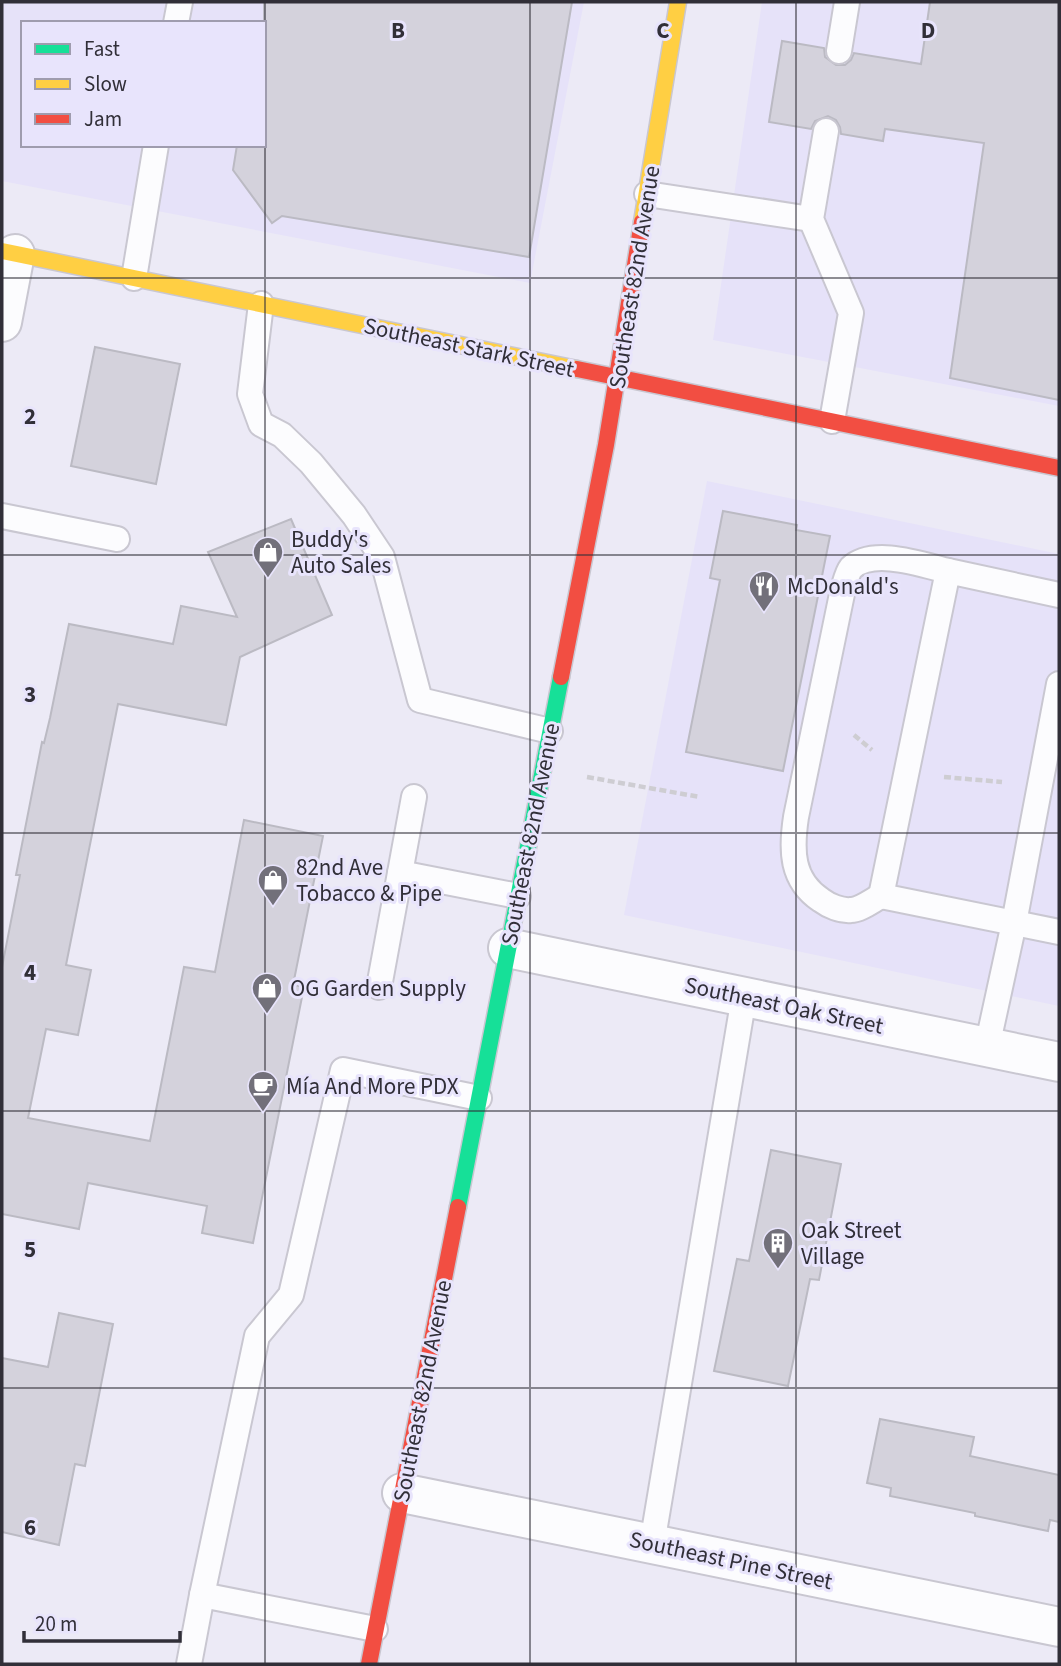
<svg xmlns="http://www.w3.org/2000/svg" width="1061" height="1666" viewBox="0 0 1061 1666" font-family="'Source Sans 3',sans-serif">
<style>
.built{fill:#e6e2f9;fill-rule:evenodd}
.building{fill:#d4d2dc;stroke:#bbbac3;stroke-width:2}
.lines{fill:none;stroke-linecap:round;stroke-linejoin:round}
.lane-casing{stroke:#c9c7d1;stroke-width:28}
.street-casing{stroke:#c9c7d1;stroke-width:42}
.fast-casing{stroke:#c9c7d1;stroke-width:19}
.slow-casing{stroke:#c9c7d1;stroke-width:19}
.jam-casing{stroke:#c9c7d1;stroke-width:19}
.path{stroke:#cecdd2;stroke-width:4.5;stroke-dasharray:7 3.5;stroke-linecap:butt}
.lane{stroke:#fcfcfe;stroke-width:24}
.street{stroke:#fcfcfe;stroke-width:38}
.fast{stroke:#16e098;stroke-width:16}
.slow{stroke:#ffcf43;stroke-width:16}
.jam{stroke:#f24e42;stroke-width:16}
.grid{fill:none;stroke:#312f38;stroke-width:2;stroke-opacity:0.55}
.labels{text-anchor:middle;stroke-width:6;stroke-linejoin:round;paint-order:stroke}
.street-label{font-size:23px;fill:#312f38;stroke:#e8e4fc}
.poi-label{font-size:23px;fill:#312f38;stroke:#e8e4fc;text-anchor:start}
.grid-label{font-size:23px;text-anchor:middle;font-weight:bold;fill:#312f38;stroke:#e8e4fc;stroke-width:6;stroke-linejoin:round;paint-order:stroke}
</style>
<rect width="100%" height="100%" fill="#eceaf6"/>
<g class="built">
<path d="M2 2H584L530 283 2 181ZM23 23H264V145H23Z"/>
<polygon points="762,2 1059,2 1059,406 713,340"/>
<polygon points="707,481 1059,554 1059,1006 624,915"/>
</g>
<g class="building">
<polygon points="264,2 572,2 529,257 282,216 272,223 233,170 237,145 264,145"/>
<polygon points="930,2 1059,2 1059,400 950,378 984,143 885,129 883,141 841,134 840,127 836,120 828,116 815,121 811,129 769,122 782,41 824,48 825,57 836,65 845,65 851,60 854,53 921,64"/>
<polygon points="95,347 180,364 156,484 71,466"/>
<polygon points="723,511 797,525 796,530 830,536 783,771 686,752 720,580 710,578"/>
<polygon points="291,519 332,615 240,657 226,725 118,704 66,965 91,970 78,1035 46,1029 28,1118 150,1141 184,967 215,972 244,820 323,836 293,985 304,987 253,1243 202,1233 207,1206 88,1183 79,1229 2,1214 2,967 20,875 16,875 42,742 44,743 50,718 69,624 173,644 181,606 237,617 208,552"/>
<polygon points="771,1150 841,1164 819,1280 810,1279 788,1386 714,1371 737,1259 749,1261"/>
<polygon points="59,1313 113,1324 85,1466 75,1464 59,1545 2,1532 2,1358 48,1367"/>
<polygon points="880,1419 974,1437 970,1456 1059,1475 1059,1522 1050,1520 1048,1531 975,1516 975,1513 890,1496 891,1488 867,1483"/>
</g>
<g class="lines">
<g class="lane-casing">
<g id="lane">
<polyline points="176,23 180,2"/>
<polyline points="839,51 847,2"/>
<polyline points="826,131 811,219 851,313 832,421"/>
<polyline points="647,194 811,219"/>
<polyline points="134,278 156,145"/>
<polyline points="261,304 250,394 261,424 282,435 311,463 354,515 382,557 420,700 550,731"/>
<polyline points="2,516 117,539"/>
<polyline points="1059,595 948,571 881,896 1059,932"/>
<polyline points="400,873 518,896"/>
<path d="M881 896C873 900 860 910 851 910 841 911 829 906 821 900 791 880 791 850 796 817L843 589C845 583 847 573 851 568 873 547 923 565 948 571"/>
<polyline points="379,987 414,797"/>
<polyline points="987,1047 1014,923 1059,684"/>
<polyline points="652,1544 744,997"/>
<polyline points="375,1629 202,1595 257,1336 291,1295 343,1070 479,1098"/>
<polyline points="189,1664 202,1595"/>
</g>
</g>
<g class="street-casing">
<g id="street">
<polyline points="2,322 15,254"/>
<polyline points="508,948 1059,1062"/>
<polyline points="402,1493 1059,1627"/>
</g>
</g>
<g class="fast-casing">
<polyline id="fast" points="458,1207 561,677"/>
</g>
<g class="slow-casing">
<g id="slow">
<polyline points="642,222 678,2"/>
<polyline points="2,251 577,369"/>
</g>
</g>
<g class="jam-casing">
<g id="jam">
<polyline points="577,369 1059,468"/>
<polyline points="561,677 606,445 642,222"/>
<polyline points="369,1664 458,1207"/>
</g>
</g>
<g class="path">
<polyline points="854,735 872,750"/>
<polyline points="587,777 700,797"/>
<polyline points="944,777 1002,782"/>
</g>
<use href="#lane" class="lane"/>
<use href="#street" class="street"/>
<use href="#fast" class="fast"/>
<use href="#slow" class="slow"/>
<use href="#jam" class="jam"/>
</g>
<path class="grid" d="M265 2V1664M530 2V1664M796 2V1664M2 278H1059M2 555H1059M2 833H1059M2 1111H1059M2 1388H1059"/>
<defs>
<g id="shop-pin" transform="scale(1.575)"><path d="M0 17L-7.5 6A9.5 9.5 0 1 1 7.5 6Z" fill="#72707a" stroke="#e8e4fc"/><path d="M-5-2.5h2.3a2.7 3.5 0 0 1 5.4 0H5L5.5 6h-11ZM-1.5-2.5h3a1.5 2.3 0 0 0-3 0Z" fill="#fff"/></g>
<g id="restaurant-pin" transform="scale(1.575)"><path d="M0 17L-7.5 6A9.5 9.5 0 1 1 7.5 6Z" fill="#72707a" stroke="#e8e4fc"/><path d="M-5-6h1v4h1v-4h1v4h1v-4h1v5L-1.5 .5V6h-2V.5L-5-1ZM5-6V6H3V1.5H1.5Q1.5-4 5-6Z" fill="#fff"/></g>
<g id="cafe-pin" transform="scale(1.575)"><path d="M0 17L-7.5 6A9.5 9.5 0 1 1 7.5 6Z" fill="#72707a" stroke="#e8e4fc"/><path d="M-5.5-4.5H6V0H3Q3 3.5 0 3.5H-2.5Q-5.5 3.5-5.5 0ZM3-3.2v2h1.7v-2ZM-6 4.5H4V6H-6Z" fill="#fff"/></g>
<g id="building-pin" transform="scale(1.575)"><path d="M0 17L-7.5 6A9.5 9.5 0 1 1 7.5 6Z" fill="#72707a" stroke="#e8e4fc"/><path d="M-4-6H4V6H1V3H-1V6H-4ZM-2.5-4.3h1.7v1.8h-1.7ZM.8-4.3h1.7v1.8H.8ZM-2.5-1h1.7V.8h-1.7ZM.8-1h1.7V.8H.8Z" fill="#fff"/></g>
</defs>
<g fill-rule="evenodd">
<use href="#shop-pin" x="268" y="552"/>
<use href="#restaurant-pin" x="764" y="586"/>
<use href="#shop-pin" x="273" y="880"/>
<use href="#shop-pin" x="267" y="988"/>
<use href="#cafe-pin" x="263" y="1086"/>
<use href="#building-pin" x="778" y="1243"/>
</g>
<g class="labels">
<g class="street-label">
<text transform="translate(634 277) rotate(-81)" y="8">Southeast 82nd Avenue</text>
<text transform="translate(469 347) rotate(12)" y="8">Southeast Stark Street</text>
<text transform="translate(530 834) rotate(-79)" y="8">Southeast 82nd Avenue</text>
<text transform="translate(784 1005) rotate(12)" y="8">Southeast Oak Street</text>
<text transform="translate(422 1391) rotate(-79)" y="8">Southeast 82nd Avenue</text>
<text transform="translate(731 1560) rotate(12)" y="8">Southeast Pine Street</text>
</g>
<g class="poi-label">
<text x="291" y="547">Buddy's<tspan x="291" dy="26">Auto Sales</tspan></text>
<text x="787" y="594">McDonald's</text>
<text x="296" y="875">82nd Ave<tspan x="296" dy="26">Tobacco &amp; Pipe</tspan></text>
<text x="290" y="996">OG Garden Supply</text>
<text x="286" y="1094">Mía And More PDX</text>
<text x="801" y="1238">Oak Street<tspan x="801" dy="26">Village</tspan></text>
</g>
</g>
<g class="grid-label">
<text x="398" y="38">B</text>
<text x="663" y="38">C</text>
<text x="928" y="38">D</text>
<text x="30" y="424">2</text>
<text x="30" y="702">3</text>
<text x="30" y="980">4</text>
<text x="30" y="1257">5</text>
<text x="30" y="1535">6</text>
</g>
<rect width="1061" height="1666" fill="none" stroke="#312f38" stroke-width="7"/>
<rect x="21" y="21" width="245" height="126" fill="#e8e4fc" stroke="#9f9cae" stroke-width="2"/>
<rect x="35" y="44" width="35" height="10" fill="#16e098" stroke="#9f9cae" stroke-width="2"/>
<text x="84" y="56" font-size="21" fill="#312f38">Fast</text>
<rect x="35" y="79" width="35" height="10" fill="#ffcf43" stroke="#9f9cae" stroke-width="2"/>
<text x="84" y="91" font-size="21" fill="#312f38">Slow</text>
<rect x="35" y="114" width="35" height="10" fill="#f24e42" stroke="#9f9cae" stroke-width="2"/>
<text x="84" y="126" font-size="21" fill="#312f38">Jam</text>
<path d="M24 1631v10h156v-10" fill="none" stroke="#312f38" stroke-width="3.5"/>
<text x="35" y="1631" font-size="21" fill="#312f38" stroke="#e8e4fc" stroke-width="5" paint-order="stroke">20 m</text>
</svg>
